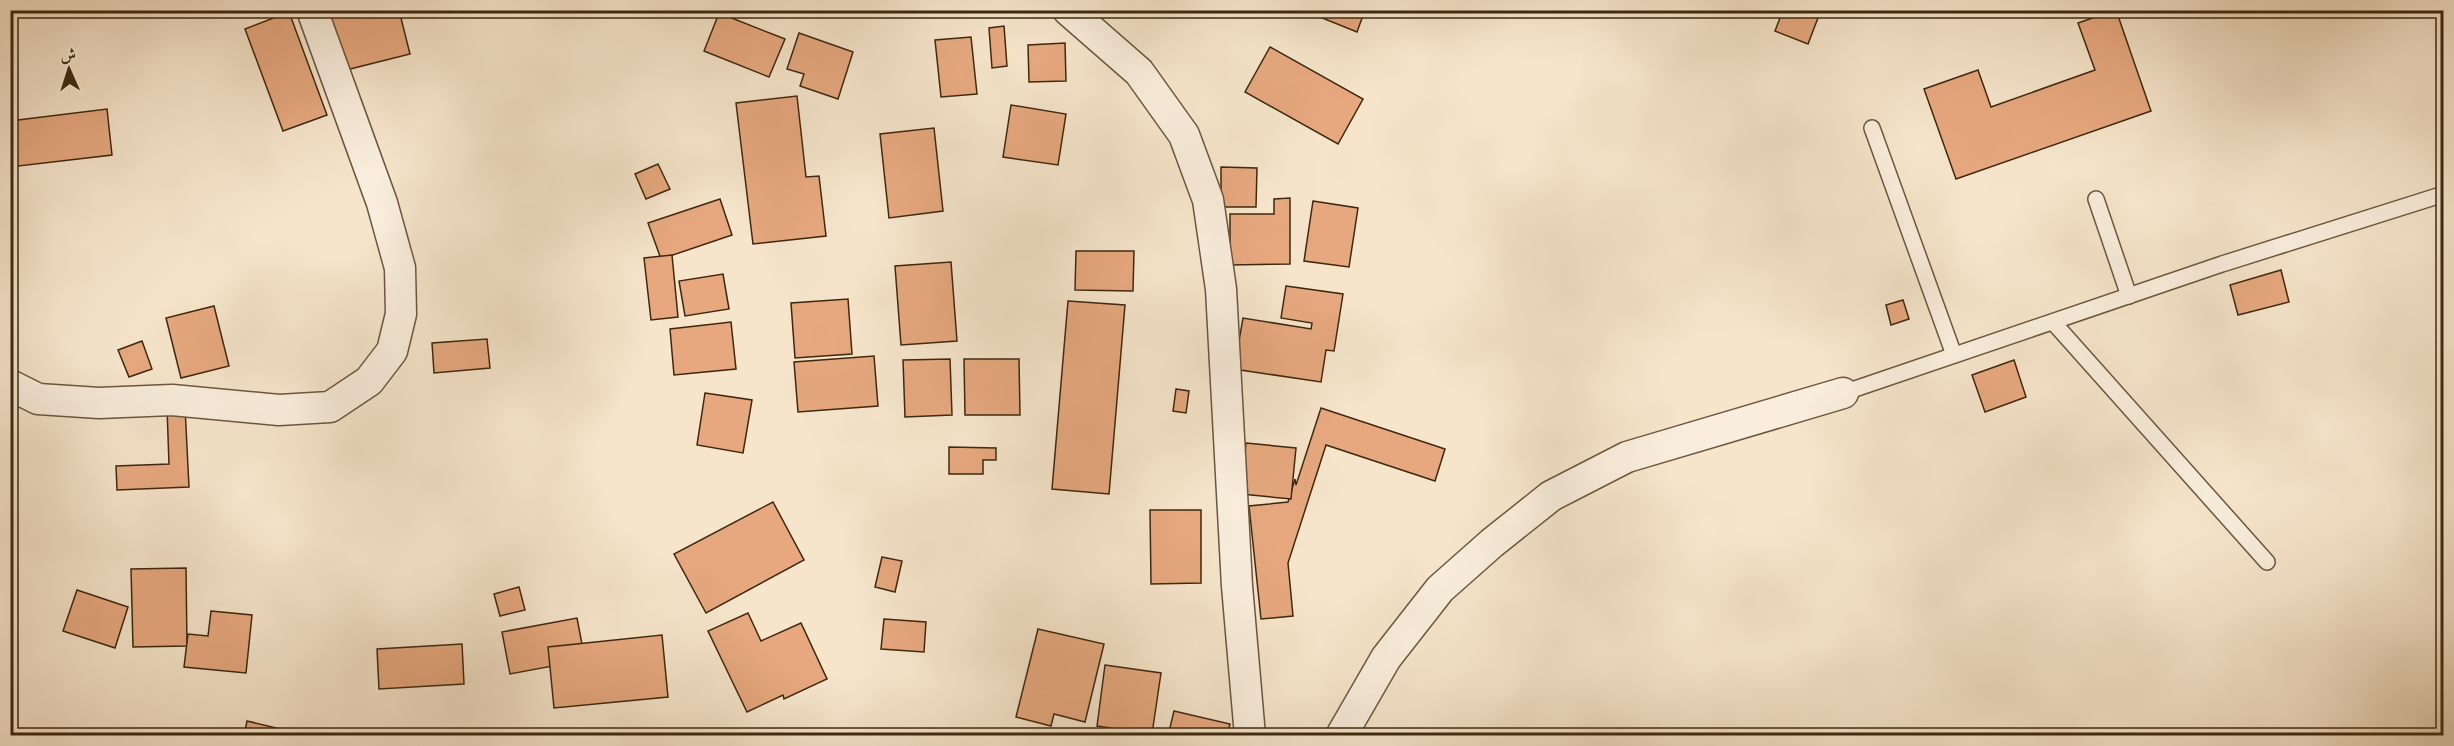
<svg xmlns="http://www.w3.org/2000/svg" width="2454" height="746" viewBox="0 0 2454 746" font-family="'IM FELL French Canon',Amiri,serif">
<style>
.building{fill:#e7a87f;stroke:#3d280f;stroke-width:1.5}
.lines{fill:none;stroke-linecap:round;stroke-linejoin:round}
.lane-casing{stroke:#6b573e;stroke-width:18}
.street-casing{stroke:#6b573e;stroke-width:33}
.lane{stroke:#f9eedd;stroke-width:15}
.street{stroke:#f9eedd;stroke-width:30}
</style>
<rect width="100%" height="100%" fill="#f6e5cb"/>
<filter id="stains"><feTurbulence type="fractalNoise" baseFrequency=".00333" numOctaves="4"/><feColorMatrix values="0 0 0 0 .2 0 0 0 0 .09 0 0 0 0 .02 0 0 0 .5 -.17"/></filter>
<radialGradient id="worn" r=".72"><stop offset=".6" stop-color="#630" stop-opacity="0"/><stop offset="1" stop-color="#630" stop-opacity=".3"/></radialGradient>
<g class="building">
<polygon points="230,10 274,10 274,14 230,15"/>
<polygon points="326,10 399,10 410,54 342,71"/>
<polygon points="1311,10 1365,10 1357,32 1310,13"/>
<polygon points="1783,10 1821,10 1808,44 1775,31"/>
<polygon points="2116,10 2151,111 1956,179 1924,89 1978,70 1991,107 2095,70 2078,23"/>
<polygon points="289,12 327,115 283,131 245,29"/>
<polygon points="719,13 785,39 769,77 704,51"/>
<polygon points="1004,26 1007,66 992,68 989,28"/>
<polygon points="799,33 853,52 838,99 800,86 804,74 787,69"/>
<polygon points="971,37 977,94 941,97 935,40"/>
<polygon points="1065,43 1066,81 1029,82 1028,45"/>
<polygon points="1270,47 1363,99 1338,144 1245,92"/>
<polygon points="797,96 806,177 819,176 826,236 753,244 736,103"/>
<polygon points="1011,105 1066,114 1058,165 1003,157"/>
<polygon points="107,109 112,155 10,167 10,121"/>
<polygon points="934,128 943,211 889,218 880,134"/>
<polygon points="658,164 670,189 646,199 635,174"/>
<polygon points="1221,167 1257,168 1256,207 1221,207"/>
<polygon points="1290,198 1290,264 1230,265 1230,214 1274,214 1274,199"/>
<polygon points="720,199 732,235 661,259 648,223"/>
<polygon points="1313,201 1358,208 1349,267 1304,261"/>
<polygon points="1076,251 1134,251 1133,291 1075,290"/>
<polygon points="672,255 678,317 651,320 644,258"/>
<polygon points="951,262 957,341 901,345 895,266"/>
<polygon points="2281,270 2289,302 2238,315 2230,285"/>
<polygon points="723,274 729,309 685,316 679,281"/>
<polygon points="1286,286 1343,294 1334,351 1326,350 1321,382 1234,369 1243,318 1311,329 1312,323 1281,318"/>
<polygon points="848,299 852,354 795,358 791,303"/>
<polygon points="1903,300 1909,319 1891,325 1886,305"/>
<polygon points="1068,301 1125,305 1109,494 1052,489"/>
<polygon points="214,306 229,366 181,378 166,318"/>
<polygon points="731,322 736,369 674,375 670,329"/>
<polygon points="487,339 490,368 434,373 432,343"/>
<polygon points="142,341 152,369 129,377 118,350"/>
<polygon points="874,356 878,406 798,412 794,362"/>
<polygon points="950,359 952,415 905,417 903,360"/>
<polygon points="964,359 1019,359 1020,415 965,415"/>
<polygon points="2014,360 2026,397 1985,412 1972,375"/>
<polygon points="1176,389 1189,391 1186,413 1173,411"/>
<polygon points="705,393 752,400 743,453 697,445"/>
<polygon points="185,407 189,487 117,490 116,466 169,464 167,408"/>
<polygon points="1321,408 1445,449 1435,481 1326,445 1288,563 1293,616 1261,619 1249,506 1288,502 1295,479 1296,485"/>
<polygon points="1246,443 1296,448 1291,499 1241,494"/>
<polygon points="949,447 996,448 996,460 983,460 983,474 949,474"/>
<polygon points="773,502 804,560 706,613 674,554"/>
<polygon points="1150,510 1201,510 1201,583 1151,584"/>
<polygon points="882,557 902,561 895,592 875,587"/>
<polygon points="186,568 187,646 133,647 131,569"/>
<polygon points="519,587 525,610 500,616 494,594"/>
<polygon points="77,590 128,607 115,648 63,631"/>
<polygon points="211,611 252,615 246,673 184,667 188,634 208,636"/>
<polygon points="748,613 761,641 801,623 827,679 784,699 783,695 747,712 708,631"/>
<polygon points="577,618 585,660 510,674 502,632"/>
<polygon points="884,619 926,622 924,652 881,649"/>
<polygon points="1038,629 1104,644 1085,722 1054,714 1051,726 1016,717"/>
<polygon points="662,635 668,697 554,708 548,647"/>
<polygon points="462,644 464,684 379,689 377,649"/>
<polygon points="1105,665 1161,673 1152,734 1097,726"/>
<polygon points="1174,711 1230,724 1227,736 1168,736"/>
<polygon points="247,721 281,729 280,736 244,736"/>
</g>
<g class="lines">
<g class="lane-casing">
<g id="lane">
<polyline points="1872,128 1954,355"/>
<polyline points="2096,199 2129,296"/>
<polyline points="2053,322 2267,562"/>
<polyline points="1843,393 2222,264 2444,194"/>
</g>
</g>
<g class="street-casing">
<g id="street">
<polyline points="1068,10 1139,72 1184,135 1208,200 1221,289 1237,586 1250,736"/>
<polyline points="10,385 38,399 99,403 172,400 279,410 330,407 369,381 392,351 401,314 400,268 382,203 312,10"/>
<polyline points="1341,736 1386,658 1440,589 1492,543 1551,496 1627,457 1843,393"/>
</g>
</g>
<use href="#lane" class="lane"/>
<use href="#street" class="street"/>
</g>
<rect width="2454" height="746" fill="none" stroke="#f6e5cb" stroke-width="36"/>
<rect x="12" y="12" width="2430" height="722" fill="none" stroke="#3d280f" stroke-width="3"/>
<rect x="18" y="18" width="2418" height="710" fill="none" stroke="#3d280f" stroke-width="1.5"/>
<g transform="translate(69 69) rotate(357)" stroke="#f9eedd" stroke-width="4.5" paint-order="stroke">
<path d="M0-4.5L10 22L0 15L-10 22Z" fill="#3d280f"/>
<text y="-9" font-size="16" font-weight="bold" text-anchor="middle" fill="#3d280f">ش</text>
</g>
<rect width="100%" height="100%" filter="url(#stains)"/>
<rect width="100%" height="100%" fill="url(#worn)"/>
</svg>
